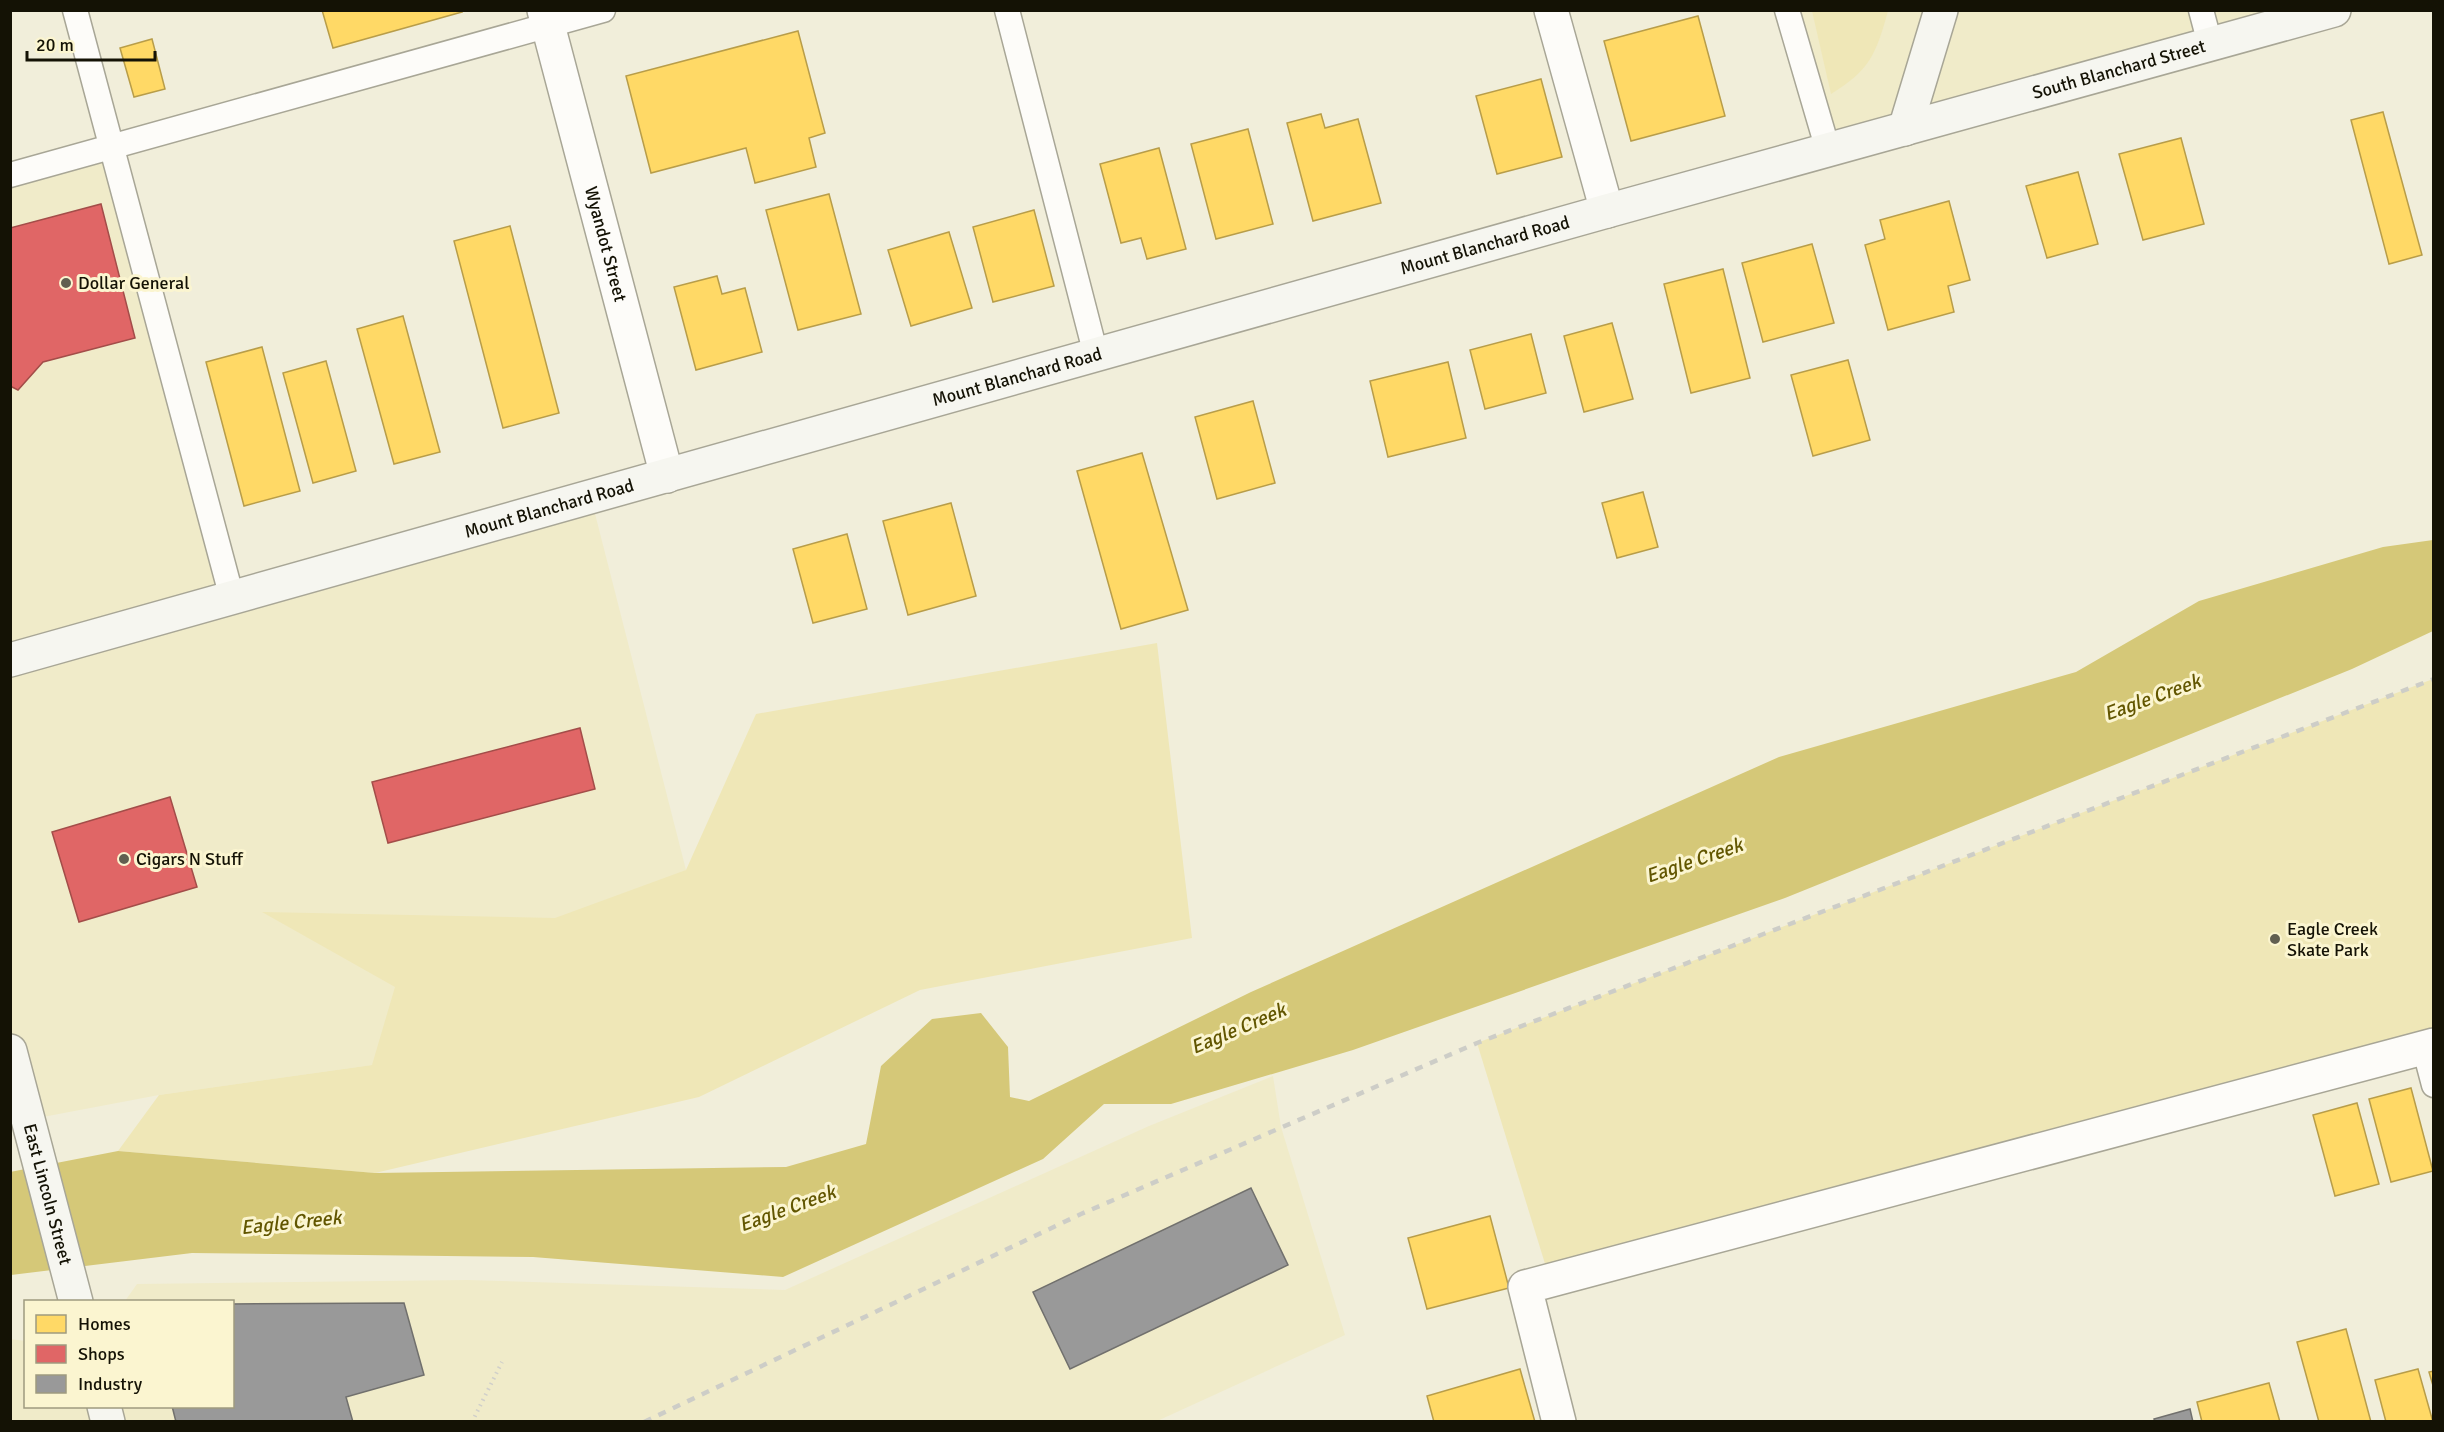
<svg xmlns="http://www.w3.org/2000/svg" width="2444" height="1432" viewBox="0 0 2444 1432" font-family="Signika,sans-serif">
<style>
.built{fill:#f0ebc9}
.green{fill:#efe7b7}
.water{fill:#d5c878}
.homes{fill:#ffd966;stroke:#b89d49;stroke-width:1.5}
.shops{fill:#e06666;stroke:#a34d49;stroke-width:1.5}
.industry{fill:#999;stroke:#71706d;stroke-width:1.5}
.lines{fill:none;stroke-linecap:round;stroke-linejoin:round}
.lane-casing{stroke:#a8a696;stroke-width:27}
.street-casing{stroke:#a8a696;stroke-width:36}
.secondary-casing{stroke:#a8a696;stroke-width:36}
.path{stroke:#d0cfca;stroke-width:4;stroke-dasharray:1.5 4.5;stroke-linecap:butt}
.lane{stroke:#fdfcf9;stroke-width:24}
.street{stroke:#fdfcf9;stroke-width:33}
.secondary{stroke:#f6f6f0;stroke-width:33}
.rail{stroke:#cdcdc7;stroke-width:4.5;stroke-dasharray:8 8;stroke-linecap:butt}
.poi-dot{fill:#615f50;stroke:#fbf5d0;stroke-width:2}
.labels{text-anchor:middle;stroke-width:6;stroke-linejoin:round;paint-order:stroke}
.street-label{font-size:18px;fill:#141205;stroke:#fbf5d0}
.poi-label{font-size:18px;fill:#141205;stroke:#fbf5d0;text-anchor:start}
.water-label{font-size:20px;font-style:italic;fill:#625600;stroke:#fbf5d0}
</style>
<rect width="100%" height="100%" fill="#f1eeda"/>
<g class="built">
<polygon points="1787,11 2334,11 1828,150"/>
<polygon points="112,148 232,598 591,498 686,870 372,1065 159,1095 11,1123 11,175"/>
<polygon points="1273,1076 1281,1127 1345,1335 1155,1422 11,1421 10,1339 25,1341 26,1406 232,1406 232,1302 125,1301 137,1284 467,1280 785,1290 1149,1126"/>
</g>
<g class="green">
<path d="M1812 11H1888C1876 54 1870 70 1831 94Z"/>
<polygon points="1157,643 1192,938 920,990 699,1097 375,1173 118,1151 159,1095 372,1065 395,987 262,912 555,918 686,870 756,714"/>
<polygon points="2433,679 2433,1049 1550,1280 1477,1043"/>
</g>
<polygon class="water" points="2433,540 2433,631 2352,669 1785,898 1353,1050 1171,1104 1104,1104 1043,1159 783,1277 533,1257 192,1253 11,1275 10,1172 118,1151 375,1173 786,1167 866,1144 881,1066 932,1019 981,1013 1008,1047 1010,1097 1029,1101 1251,992 1779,757 2076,672 2199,601 2383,547"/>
<g class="homes">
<polygon points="322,10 461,10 462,12 333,48"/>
<polygon points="1698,16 1725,116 1631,141 1604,41"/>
<polygon points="798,31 825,133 809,138 816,167 755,183 746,148 651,173 626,76"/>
<polygon points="152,39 165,89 134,97 120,48"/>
<polygon points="1541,79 1562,157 1497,174 1476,96"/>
<polygon points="2383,112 2422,255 2389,264 2351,120"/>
<polygon points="1321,114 1325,128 1358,119 1381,203 1313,221 1287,123"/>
<polygon points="1248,129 1273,224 1216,239 1191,144"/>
<polygon points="2181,138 2204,224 2143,240 2119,154"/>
<polygon points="1159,148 1186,249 1147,259 1141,238 1121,243 1100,164"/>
<polygon points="2078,172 2098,244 2047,258 2026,186"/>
<polygon points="829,194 861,314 798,330 766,210"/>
<polygon points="1949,201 1970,280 1948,286 1954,312 1888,330 1865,245 1885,239 1880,220"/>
<polygon points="1034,210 1054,286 993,302 973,227"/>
<polygon points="510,226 559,413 503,428 454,241"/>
<polygon points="949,232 972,308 911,326 888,250"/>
<polygon points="1812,244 1834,323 1763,342 1742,263"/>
<polygon points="1723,269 1750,378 1691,393 1664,284"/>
<polygon points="717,276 722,294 745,288 762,352 696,370 674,287"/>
<polygon points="403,316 440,452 394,464 357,329"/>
<polygon points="1612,323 1633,399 1584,412 1564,336"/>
<polygon points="1531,334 1546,393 1485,409 1470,350"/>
<polygon points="262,347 300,491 244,506 206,362"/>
<polygon points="1848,360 1870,440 1813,456 1791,375"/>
<polygon points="326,361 356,471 313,483 283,373"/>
<polygon points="1448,362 1466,438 1388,457 1370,381"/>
<polygon points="1253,401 1275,483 1217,499 1195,417"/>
<polygon points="1142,453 1188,610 1121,629 1077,471"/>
<polygon points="1643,492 1658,547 1617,558 1602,503"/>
<polygon points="951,503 976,596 908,615 883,521"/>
<polygon points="847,534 867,609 813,623 793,549"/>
<polygon points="2411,1088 2433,1171 2391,1182 2369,1099"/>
<polygon points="2357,1103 2379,1184 2335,1196 2313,1115"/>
<polygon points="1490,1216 1509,1288 1427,1309 1408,1238"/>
<polygon points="2346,1329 2371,1422 2319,1422 2297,1342"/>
<polygon points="1520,1369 1535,1422 1434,1422 1427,1396"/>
<polygon points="2418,1369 2433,1422 2386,1422 2375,1380"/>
<polygon points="2434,1371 2434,1389 2429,1372"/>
<polygon points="2269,1383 2280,1422 2202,1422 2197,1402"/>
</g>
<g class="shops">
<polygon points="101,204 135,338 43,362 18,390 10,386 10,228"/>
<polygon points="580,728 595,789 388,843 372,782"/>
<polygon points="170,797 197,887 79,922 52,832"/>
</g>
<g class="industry">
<polygon points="1251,1188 1288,1265 1070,1369 1033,1292"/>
<polygon points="404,1303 424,1375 346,1397 353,1422 176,1422 172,1406 232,1406 232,1304"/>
<polygon points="2190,1409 2193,1422 2155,1422 2154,1419"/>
</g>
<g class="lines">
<g class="lane-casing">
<g id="lane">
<polyline points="75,10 232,598"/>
<polyline points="1007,10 1096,355"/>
<polyline points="1787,10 1828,150"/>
<polyline points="2201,10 2210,44"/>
<polyline points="10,175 603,10"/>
<polyline points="2424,1047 2434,1085"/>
</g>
</g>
<g class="street-casing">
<g id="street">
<path id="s1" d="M544 10 667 476"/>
<polyline points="1551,10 1607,211"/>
<polyline points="1559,1422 1525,1287 2434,1045"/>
</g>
</g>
<g class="secondary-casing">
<g id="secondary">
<polyline points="1905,129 1941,10"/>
<path id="s2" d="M10 660 1607 211 2334 10"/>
<path id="s3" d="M10 1051 76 1302"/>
<polyline points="104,1406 108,1422"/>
</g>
</g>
<polyline class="path" points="472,1422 502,1362"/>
<use href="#lane" class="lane"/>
<use href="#street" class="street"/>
<use href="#secondary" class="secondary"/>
<polyline class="rail" points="644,1422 1081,1214 1477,1043 2434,679"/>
</g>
<g class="poi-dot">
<circle cx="66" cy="283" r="6"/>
<circle cx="124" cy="859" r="6"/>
<circle cx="2275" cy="939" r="6"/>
</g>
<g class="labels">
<g class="street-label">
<text dy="6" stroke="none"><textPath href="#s2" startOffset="2190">South Blanchard Street</textPath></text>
<text dy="6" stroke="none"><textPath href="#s1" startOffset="242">Wyandot Street</textPath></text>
<text dy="6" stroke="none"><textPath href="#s2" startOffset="1532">Mount Blanchard Road</textPath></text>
<text dy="6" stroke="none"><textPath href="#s2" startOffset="1046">Mount Blanchard Road</textPath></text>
<text dy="6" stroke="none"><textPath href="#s2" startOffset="560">Mount Blanchard Road</textPath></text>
<text dy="6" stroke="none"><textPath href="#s3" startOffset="148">East Lincoln Street</textPath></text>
</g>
<g class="poi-label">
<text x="78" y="289">Dollar General</text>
<text x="136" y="865">Cigars N Stuff</text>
<text x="2287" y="935">Eagle Creek<tspan x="2287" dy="21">Skate Park</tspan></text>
</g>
<g class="water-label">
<text transform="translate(2152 697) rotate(-20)" y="7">Eagle Creek</text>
<text transform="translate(1694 860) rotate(-19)" y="7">Eagle Creek</text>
<text transform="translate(1238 1028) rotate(-23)" y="7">Eagle Creek</text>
<text transform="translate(787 1208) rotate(-20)" y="7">Eagle Creek</text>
<text transform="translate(291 1222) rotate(-6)" y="7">Eagle Creek</text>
</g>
</g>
<rect width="2444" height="1432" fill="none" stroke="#141205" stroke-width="24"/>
<rect x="24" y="1300" width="210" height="108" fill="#fbf5d0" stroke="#9f9a7f" stroke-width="1.5"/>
<rect x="36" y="1315" width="30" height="18" fill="#ffd966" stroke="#9f9a7f" stroke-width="1.5"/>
<text x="78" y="1330" font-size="18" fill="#141205">Homes</text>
<rect x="36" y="1345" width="30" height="18" fill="#e06666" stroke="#9f9a7f" stroke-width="1.5"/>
<text x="78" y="1360" font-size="18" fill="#141205">Shops</text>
<rect x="36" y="1375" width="30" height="18" fill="#999999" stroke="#9f9a7f" stroke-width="1.5"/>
<text x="78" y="1390" font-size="18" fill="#141205">Industry</text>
<path d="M27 51v9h128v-9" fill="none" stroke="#141205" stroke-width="3"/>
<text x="36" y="51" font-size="18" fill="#141205" stroke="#fbf5d0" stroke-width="4.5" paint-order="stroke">20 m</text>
</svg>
